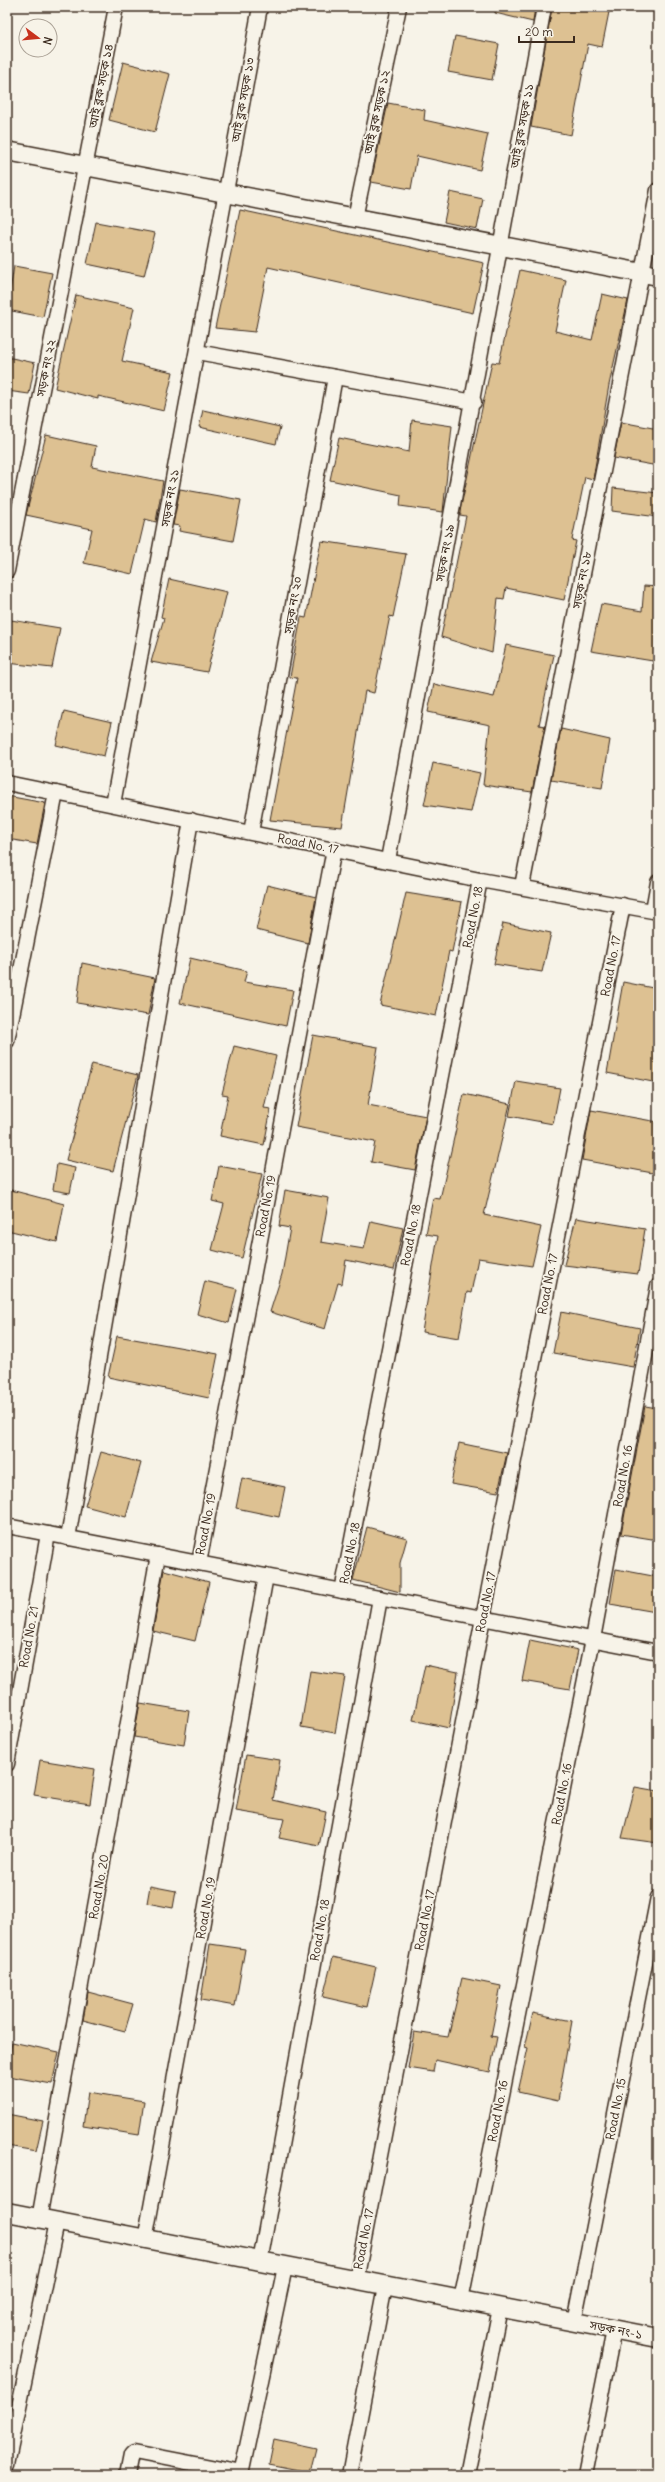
<svg xmlns="http://www.w3.org/2000/svg" width="665" height="2482" viewBox="0 0 665 2482" font-family="Delius,'Noto Sans Bengali',sans-serif">
<style>
.building{fill:#ddc192;stroke:#3b2a1e}
.lines{fill:none;stroke-linecap:round;stroke-linejoin:round}
.minor-casing{stroke:#3b2a1e;stroke-width:17}
.tertiary-casing{stroke:#3b2a1e;stroke-width:21}
.minor{stroke:#f7f3e8;stroke-width:14}
.tertiary{stroke:#f7f3e8;stroke-width:18}
.labels{text-anchor:middle;stroke-width:3.5;stroke-linejoin:round;paint-order:stroke}
.street-label{font-size:12px;fill:#3b2a1e;stroke:#f7f3e8}
</style>
<rect width="100%" height="100%" fill="#f7f3e8"/>
<filter id="ink" filterUnits="userSpaceOnUse"><feTurbulence type="fractalNoise" baseFrequency=".025" numOctaves="2"/><feDisplacementMap in="SourceGraphic" scale="8" xChannelSelector="R" yChannelSelector="G"/><feConvolveMatrix kernelMatrix="1 2 1 2 8 2 1 2 1" color-interpolation-filters="sRGB"/></filter>
<g filter="url(#ink)">
<g class="building">
<polygon points="495,7 535,7 533,22 495,13"/>
<polygon points="552,7 610,7 602,47 588,44 571,135 531,127"/>
<polygon points="455,36 499,44 492,80 448,72"/>
<polygon points="123,62 170,74 155,132 109,120"/>
<polygon points="388,103 425,110 424,120 488,134 480,170 417,156 411,189 371,182"/>
<polygon points="450,192 483,199 477,229 444,222"/>
<polygon points="240,210 484,263 473,313 268,267 255,332 215,328"/>
<polygon points="96,222 155,233 144,276 87,264"/>
<polygon points="14,266 52,273 43,317 7,310"/>
<polygon points="520,270 566,280 555,331 592,340 602,294 628,300 609,385 593,479 585,477 572,540 576,541 564,600 506,588 504,599 498,598 492,653 441,637 466,516 460,515 460,511 492,362 499,363"/>
<polygon points="76,295 134,308 122,361 173,372 164,411 98,396 98,399 55,388"/>
<polygon points="7,357 35,363 29,394 7,391"/>
<polygon points="203,410 280,427 276,444 199,427"/>
<polygon points="412,420 452,426 443,512 400,506 401,495 330,480 339,438 409,452"/>
<polygon points="621,422 658,429 658,466 614,458"/>
<polygon points="46,435 96,446 92,467 163,481 156,522 145,519 132,574 84,563 92,529 26,515"/>
<polygon points="613,488 658,493 658,517 612,511"/>
<polygon points="180,489 241,500 233,541 179,531 180,526 173,525"/>
<polygon points="321,541 406,554 393,617 390,616 374,693 365,691 342,827 270,820 297,678 290,677 301,617 306,618"/>
<polygon points="169,579 227,592 207,672 151,662 164,618 161,617"/>
<polygon points="644,586 658,587 658,637 653,661 591,651 601,604 642,611"/>
<polygon points="11,620 60,628 52,668 7,663 7,640"/>
<polygon points="506,645 554,655 539,725 545,726 532,792 483,785 490,725 428,712 434,684 494,697"/>
<polygon points="64,711 112,722 104,756 56,745"/>
<polygon points="561,729 610,740 602,788 551,780"/>
<polygon points="433,763 480,773 471,812 424,805"/>
<polygon points="7,796 45,803 37,844 7,839"/>
<polygon points="267,885 316,897 308,943 256,930"/>
<polygon points="406,893 462,902 452,952 449,951 436,1016 380,1005"/>
<polygon points="503,923 551,933 542,972 494,964"/>
<polygon points="190,958 247,971 244,982 293,990 286,1026 180,1003"/>
<polygon points="82,963 155,978 148,1015 77,1003"/>
<polygon points="623,982 658,989 658,1083 607,1073"/>
<polygon points="313,1035 378,1047 368,1105 426,1116 415,1170 371,1162 375,1142 296,1127"/>
<polygon points="234,1046 276,1056 264,1108 271,1109 264,1145 220,1136 228,1095 222,1094"/>
<polygon points="92,1064 138,1075 113,1171 66,1160"/>
<polygon points="516,1081 560,1088 553,1124 509,1116"/>
<polygon points="464,1094 510,1104 484,1215 541,1227 532,1266 478,1258 471,1293 467,1292 459,1338 422,1332 438,1236 426,1234 433,1198 440,1199"/>
<polygon points="591,1110 658,1122 658,1174 582,1160"/>
<polygon points="57,1164 75,1168 70,1193 53,1190"/>
<polygon points="219,1166 262,1174 242,1258 212,1250 224,1204 212,1201"/>
<polygon points="7,1189 64,1204 57,1242 7,1230"/>
<polygon points="285,1190 329,1198 321,1242 364,1249 371,1221 403,1228 394,1270 346,1260 342,1284 338,1283 325,1329 270,1312 282,1274 290,1228 279,1226"/>
<polygon points="576,1218 645,1229 638,1274 564,1265"/>
<polygon points="205,1281 237,1289 229,1323 197,1314"/>
<polygon points="561,1312 640,1328 633,1367 553,1353"/>
<polygon points="117,1336 218,1354 209,1398 108,1377"/>
<polygon points="645,1406 658,1408 658,1540 621,1534"/>
<polygon points="459,1443 507,1453 498,1492 451,1484"/>
<polygon points="101,1452 141,1463 126,1517 85,1506"/>
<polygon points="242,1478 285,1487 279,1517 236,1508"/>
<polygon points="367,1527 407,1538 400,1563 400,1592 353,1580"/>
<polygon points="616,1569 658,1577 656,1612 610,1604"/>
<polygon points="164,1570 209,1582 195,1641 153,1631"/>
<polygon points="530,1640 578,1650 570,1689 522,1681"/>
<polygon points="425,1665 458,1672 449,1728 413,1720"/>
<polygon points="310,1671 345,1676 335,1733 301,1727"/>
<polygon points="140,1703 189,1711 184,1745 134,1737"/>
<polygon points="246,1755 280,1760 273,1800 326,1812 319,1846 279,1838 284,1819 236,1811"/>
<polygon points="40,1760 95,1769 90,1804 34,1795"/>
<polygon points="635,1787 658,1791 658,1843 622,1838"/>
<polygon points="150,1886 176,1891 173,1908 147,1903"/>
<polygon points="210,1944 245,1949 235,2006 201,2000"/>
<polygon points="333,1957 376,1967 367,2007 323,1997"/>
<polygon points="462,1978 501,1986 491,2036 497,2037 490,2072 435,2060 433,2072 408,2068 414,2032 448,2037"/>
<polygon points="88,1992 133,2004 125,2031 83,2020"/>
<polygon points="533,2013 572,2021 558,2101 518,2092 528,2048 525,2047"/>
<polygon points="12,2042 59,2052 52,2084 7,2076"/>
<polygon points="88,2092 144,2101 139,2135 83,2126"/>
<polygon points="7,2114 43,2121 36,2151 7,2146"/>
<polygon points="274,2439 316,2448 310,2472 269,2464"/>
</g>
<g class="lines">
<g class="minor-casing">
<g id="minor">
<polyline points="355,218 399,7"/>
<polyline points="197,352 474,402"/>
<polyline points="7,571 116,7"/>
<polyline points="7,783 480,880 658,912"/>
<polyline points="113,804 260,7"/>
<polyline points="251,832 335,377"/>
<polyline points="388,860 544,7"/>
<polyline points="522,886 658,190"/>
<polyline points="653,910 658,882"/>
<polyline points="7,1041 56,793"/>
<polyline points="7,1526 658,1652"/>
<polyline points="68,1538 191,820"/>
<polyline points="199,1563 334,849"/>
<polyline points="342,1591 480,880"/>
<polyline points="7,1764 48,1534"/>
<polyline points="39,2219 158,1555"/>
<polyline points="145,2240 266,1576"/>
<polyline points="260,2262 380,1598"/>
<polyline points="356,2281 483,1618 623,905"/>
<polyline points="461,2300 593,1639 658,1286"/>
<polyline points="574,2322 658,1897"/>
<polyline points="7,2465 57,2222"/>
<polyline points="127,2475 131,2455 134,2452 242,2473"/>
<polyline points="241,2475 285,2267"/>
<polyline points="349,2475 385,2286"/>
<polyline points="467,2475 500,2308"/>
<polyline points="585,2475 614,2330"/>
</g>
</g>
<g class="tertiary-casing">
<g id="tertiary">
<polyline points="7,151 658,276"/>
<polyline points="7,2212 658,2338"/>
</g>
</g>
<use href="#minor" class="minor"/>
<use href="#tertiary" class="tertiary"/>
</g>
</g>
<g class="labels">
<g class="street-label">
<text transform="translate(101 86) rotate(-79)" y="4">আই ব্লক সড়ক ১৪</text>
<text transform="translate(243 100) rotate(-80)" y="4">আই ব্লক সড়ক ১৩</text>
<text transform="translate(377 112) rotate(-78)" y="4">আই ব্লক সড়ক ১২</text>
<text transform="translate(522 126) rotate(-80)" y="4">আই ব্লক সড়ক ১১</text>
<text transform="translate(46 368) rotate(-79)" y="4">সড়ক নং ২২</text>
<text transform="translate(170 498) rotate(-80)" y="4">সড়ক নং ২১</text>
<text transform="translate(445 553) rotate(-79)" y="4">সড়ক নং ১৯</text>
<text transform="translate(582 580) rotate(-79)" y="4">সড়ক নং ১৮</text>
<text transform="translate(293 605) rotate(-80)" y="4">সড়ক নং ২০</text>
<text transform="translate(308 844) rotate(11)" y="4">Road No. 17</text>
<text transform="translate(473 917) rotate(-79)" y="4">Road No. 18</text>
<text transform="translate(611 966) rotate(-79)" y="4">Road No. 17</text>
<text transform="translate(266 1206) rotate(-79)" y="4">Road No. 19</text>
<text transform="translate(411 1235) rotate(-79)" y="4">Road No. 18</text>
<text transform="translate(548 1284) rotate(-79)" y="4">Road No. 17</text>
<text transform="translate(623 1476) rotate(-80)" y="4">Road No. 16</text>
<text transform="translate(206 1524) rotate(-79)" y="4">Road No. 19</text>
<text transform="translate(350 1553) rotate(-79)" y="4">Road No. 18</text>
<text transform="translate(486 1602) rotate(-79)" y="4">Road No. 17</text>
<text transform="translate(29 1637) rotate(-80)" y="4">Road No. 21</text>
<text transform="translate(562 1794) rotate(-79)" y="4">Road No. 16</text>
<text transform="translate(99 1887) rotate(-80)" y="4">Road No. 20</text>
<text transform="translate(206 1908) rotate(-80)" y="4">Road No. 19</text>
<text transform="translate(425 1920) rotate(-79)" y="4">Road No. 17</text>
<text transform="translate(320 1930) rotate(-80)" y="4">Road No. 18</text>
<text transform="translate(616 2109) rotate(-79)" y="4">Road No. 15</text>
<text transform="translate(498 2111) rotate(-79)" y="4">Road No. 16</text>
<text transform="translate(364 2239) rotate(-79)" y="4">Road No. 17</text>
<text transform="translate(616 2330) rotate(11)" y="4">সড়ক নং-১</text>
</g>
</g>
<rect width="665" height="2482" fill="none" stroke="#f7f3e8" stroke-width="24"/>
<rect x="12" y="12" width="641" height="2458" fill="none" stroke="#3b2a1e" stroke-width="1.5" filter="url(#ink)"/>
<g transform="translate(38 38) rotate(106)"><circle r="19" fill="#f7f3e8" stroke="#aca397"/>
<path d="M0-3L7 15L0 10L-7 15Z" fill="#c8321e"/>
<text y="-6" font-size="11" font-weight="bold" text-anchor="middle" fill="#3b2a1e">N</text>
</g>
<path d="M519 36v6h55v-6" fill="none" stroke="#3b2a1e" stroke-width="2"/>
<text x="525" y="36" font-size="12" fill="#3b2a1e" stroke="#f7f3e8" stroke-width="3" paint-order="stroke">20 m</text>
</svg>
